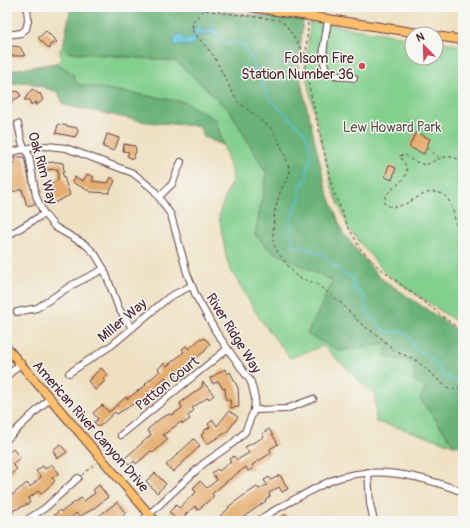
<svg xmlns="http://www.w3.org/2000/svg" width="470" height="528" viewBox="0 0 470 528" font-family="Pangolin,sans-serif">
<style>
.green{fill:#83cf8e;stroke:#66775c}
.forest{fill:#6ab279;stroke:#5a6852}
.water{fill:#5ac5d5;stroke:#527280}
.lines{fill:none;stroke-linecap:round;stroke-linejoin:round}
.stream{stroke:#5ac5d5;stroke-width:1.5}
.building{fill:#e5ad6f}
.minor-casing{stroke:#633c42;stroke-width:8}
.major-casing{stroke:#633c42;stroke-width:10}
.path{stroke:#633c42;stroke-width:1;stroke-dasharray:3 3;stroke-linecap:butt}
.minor{stroke:#fff;stroke-width:6}
.major{stroke:#fabe6d;stroke-width:8}
.poi-dot{fill:#d1495b;stroke:#f6f6f2;stroke-width:1.5}
.labels{text-anchor:middle;stroke-width:3;stroke-linejoin:round;paint-order:stroke}
.poi-label{font-size:14px;fill:#4a1f2b;stroke:#f6f6f2;text-anchor:end}
.park-label{font-size:14px;fill:#5b5449;stroke:#f6f6f2}
.street-label{font-size:14px;fill:#4a1f2b;stroke:#f6f6f2}
</style>
<rect width="100%" height="100%" fill="#f6f6f2"/>
<filter id="ink" filterUnits="userSpaceOnUse"><feTurbulence type="fractalNoise" baseFrequency=".025" numOctaves="2"/><feDisplacementMap in="SourceGraphic" scale="8" xChannelSelector="R" yChannelSelector="G"/><feConvolveMatrix kernelMatrix="1 2 1 2 8 2 1 2 1" color-interpolation-filters="sRGB"/></filter>
<filter id="wash" filterUnits="userSpaceOnUse"><feTurbulence type="fractalNoise" baseFrequency=".012" numOctaves="4" result="noise"/><feDisplacementMap in="SourceGraphic" scale="16" xChannelSelector="R" yChannelSelector="G"/><feGaussianBlur stdDeviation="0.9" result="paint"/><feColorMatrix in="noise" values="0 0 0 0 0 0 0 0 0 0 0 0 0 0 0 0 0 1.4 0 .05"/><feComposite in="paint" operator="in"/></filter>
<g filter="url(#wash)">
<rect width="100%" height="100%" fill="#eee0c1"/>
<g class="green">
<polygon points="310,22 412,38 412,58 436,58 436,41 463,46 463,326 385,273 349,229 332,187 305,71"/>
<polygon points="63,46 68,52 176,61 230,111 267,174 255,235 272,251 333,281 339,351 390,342 384,356 415,363 426,387 420,399 454,445 390,425 376,422 375,395 323,346 290,358 260,319 232,272 226,257 219,214 233,177 216,120 184,102 76,84 72,73 56,63 61,59 60,50"/>
</g>
<g class="forest">
<polygon points="71,7 175,7 303,20 298,70 326,188 343,233 379,277 463,334 463,446 454,445 420,399 426,388 414,380 415,363 384,356 390,342 339,351 307,334 333,281 272,251 255,235 267,174 230,111 176,61 68,52 63,46"/>
<polygon points="56,63 72,73 77,84 184,102 216,120 223,145 204,137 199,126 146,122 64,105 58,92 27,82 9,84 7,82 7,71"/>
</g>
<polygon class="water" points="199,27 205,32 211,28 216,29 221,34 217,38 211,33 204,36 199,34 196,36 197,39 195,44 188,46 175,46 173,39 177,35 180,34 185,39 192,38 194,35 191,31"/>
<g class="lines">
<g class="stream">
<polyline points="213,30 214,22"/>
<path d="M217 36 225 45 236 42 245 47 248 55 253 58 254 65 270 100 305 132 309 144 311 159 306 171 308 177 299 188 301 199 296 203C296 212 291 214 291 222 290 229 294 237 292 245 320 251 325 254 344 275H350L354 280 353 288C363 294 367 299 366 311 374 317 378 326 387 333L401 331 410 337 413 348 430 356 445 377 456 381 463 388"/>
</g>
</g>
<g id="blocks">
<g class="building">
<polygon points="46,31 57,42 50,45 50,49 38,38"/>
<polygon points="12,46 20,47 25,56 7,56 7,48"/>
<polygon points="32,89 39,94 40,93 43,100 36,106 37,102 30,105 30,100 24,100"/>
<polygon points="18,91 21,96 12,101 11,105 7,106 7,93"/>
<polygon points="58,124 77,128 78,132 75,137 56,133"/>
<polygon points="7,131 12,143 7,145"/>
<polygon points="416,132 430,139 424,154 409,147"/>
<polygon points="107,134 119,138 114,151 103,147"/>
<polygon points="124,144 135,146 136,151 133,159 127,156 129,152 123,151"/>
<polygon points="14,157 24,157 35,204 27,206 22,189 12,192 7,176 7,166 15,163"/>
<polygon points="57,162 63,163 64,172 62,172 70,195 52,204 46,188 58,180 58,169 42,170 40,163"/>
<polygon points="389,165 396,168 392,180 385,177"/>
<polygon points="87,174 94,177 92,181 108,183 111,177 115,181 109,193 91,192 72,182 75,177 83,181"/>
<polygon points="201,338 202,340 204,338 210,344 205,349 206,350 169,381 166,377 157,384 160,388 143,400 144,401 137,406 135,403 117,414 115,412 99,427 94,422 98,419 93,413 102,405 109,412 126,397 127,399 146,385 145,384 160,371 158,369 164,363 167,366 184,352 182,349 186,346 189,349"/>
<polygon points="101,368 108,375 103,379 105,381 95,390 88,381"/>
<polygon points="225,369 227,374 230,372 238,388 239,407 231,408 230,400 226,400 225,388 223,389 218,381 213,384 210,378"/>
<polygon points="203,382 214,395 209,399 208,397 192,408 194,410 188,416 190,419 183,424 181,422 163,435 168,439 153,453 151,451 136,464 134,461 130,465 124,459 151,435 147,430 161,418 170,414 172,415 182,408 180,403 202,387"/>
<polygon points="229,411 238,417 227,432 207,444 201,435 204,433 203,431 210,427 208,424 213,420 217,426"/>
<polygon points="269,429 278,444 270,449 271,453 252,465 254,468 248,471 246,467 227,481 212,494 214,496 198,510 195,506 184,516 186,518 183,521 178,521 169,512 176,505 179,508 196,492 193,488 200,481 207,488 217,480 212,473 217,469 219,471 231,462 229,460 234,456 237,460 249,453 245,447 264,437 262,434"/>
<polygon points="194,439 200,446 173,472 166,465"/>
<polygon points="60,444 67,452 57,459 53,450"/>
<polygon points="13,449 20,458 12,464 17,469 7,478 7,454"/>
<polygon points="51,464 59,473 52,478 55,481 41,494 38,491 28,499 30,503 12,511 13,513 7,517 7,496 11,493 12,495 27,483 30,487 41,477 36,471 43,466 45,469"/>
<polygon points="155,473 166,484 157,493 146,481"/>
<polygon points="280,475 288,489 282,492 279,487 269,493 270,496 265,500 266,501 238,521 215,521 229,508 228,507 243,496 257,487 259,489 267,485 264,480 269,477 271,480"/>
<polygon points="99,485 108,497 93,509 79,517 76,513 68,521 52,521 55,518 53,516 60,510 61,512 81,498 84,501 95,493 93,490"/>
<polygon points="117,502 126,514 116,521 104,521 100,515"/>
<polygon points="286,514 290,521 275,521"/>
</g>
</g>
</g>
<g filter="url(#ink)">
<use href="#blocks" fill-opacity="0" stroke="#633c42" stroke-width="1"/>
<g class="lines">
<g class="minor-casing">
<g id="minor">
<path d="M328 19C327 33 316 68 332 74 339 77 347 77 354 78"/>
<polyline points="7,35 21,33 26,29 28,21 27,7"/>
<polyline points="18,124 22,143 29,156 36,196 44,214 55,227 86,245 95,254 104,269 119,309 132,328"/>
<polyline points="7,153 34,147 48,146 66,148 133,173 154,190 171,215 187,273 196,296 216,332 251,382 255,398 254,410 245,432 233,443 203,464 142,521"/>
<polyline points="160,196 172,184 181,162"/>
<polyline points="7,236 44,214"/>
<polyline points="17,312 37,308 72,285 104,269"/>
<polyline points="69,373 112,345 169,297 191,286"/>
<polyline points="7,376 20,364"/>
<polyline points="254,410 286,409 313,399"/>
<polyline points="121,435 227,349"/>
<polyline points="7,439 50,398"/>
<polyline points="368,472 370,504 374,521"/>
<polyline points="25,521 45,508 78,478"/>
<path d="M258 521C270 512 284 505 297 498 309 492 320 485 333 480 374 464 423 476 463 492"/>
</g>
</g>
<g class="major-casing">
<g id="major">
<polyline points="250,7 425,34"/>
<polyline points="436,36 463,40"/>
<polyline points="7,348 155,521"/>
</g>
</g>
<g class="path">
<polyline points="308,23 305,68 332,187 347,225 360,248 377,266 463,332"/>
<polyline points="305,54 286,25 279,20 204,10 193,21 192,30 213,55 237,101 273,130 285,155 290,171 288,179 281,189 275,210 273,229 273,242 278,253 297,277 315,283 339,301 361,324 381,338 396,352 415,359 446,387 453,389 463,387"/>
<polyline points="428,148 438,157"/>
<path d="M463 162C447 152 441 158 426 165L413 161 405 155 399 156C423 182 384 184 384 203 398 216 418 192 433 192 458 192 451 226 463 240"/>
<polyline points="82,475 96,463"/>
</g>
<use href="#minor" class="minor"/>
<use href="#major" class="major"/>
</g>
</g>
<circle class="poi-dot" cx="362" cy="66" r="4"/>
<g class="labels">
<g class="poi-label">
<text x="354" y="63">Folsom Fire<tspan x="354" dy="16">Station Number 36</tspan></text>
</g>
<g class="park-label">
<text x="392" y="132">Lew Howard Park</text>
</g>
<g class="street-label">
<text transform="translate(43 168) rotate(74)" y="5">Oak Rim Way</text>
<text transform="translate(122 320) rotate(-40)" y="5">Miller Way</text>
<text transform="translate(234 333) rotate(58)" y="5">River Ridge Way</text>
<text transform="translate(167 383) rotate(-39)" y="5">Patton Court</text>
<text transform="translate(91 426) rotate(49)" y="5">American River Canyon Drive</text>
</g>
</g>
<rect width="470" height="528" fill="none" stroke="#f6f6f2" stroke-width="24"/>
<g transform="translate(424 46) rotate(337)"><circle r="19" fill="#f6f6f2" stroke="#b1a0a2"/>
<path d="M0-3L7 15L0 10L-7 15Z" fill="#d1495b"/>
<text y="-6" font-size="11" font-weight="bold" text-anchor="middle" fill="#4a1f2b">N</text>
</g>
</svg>
